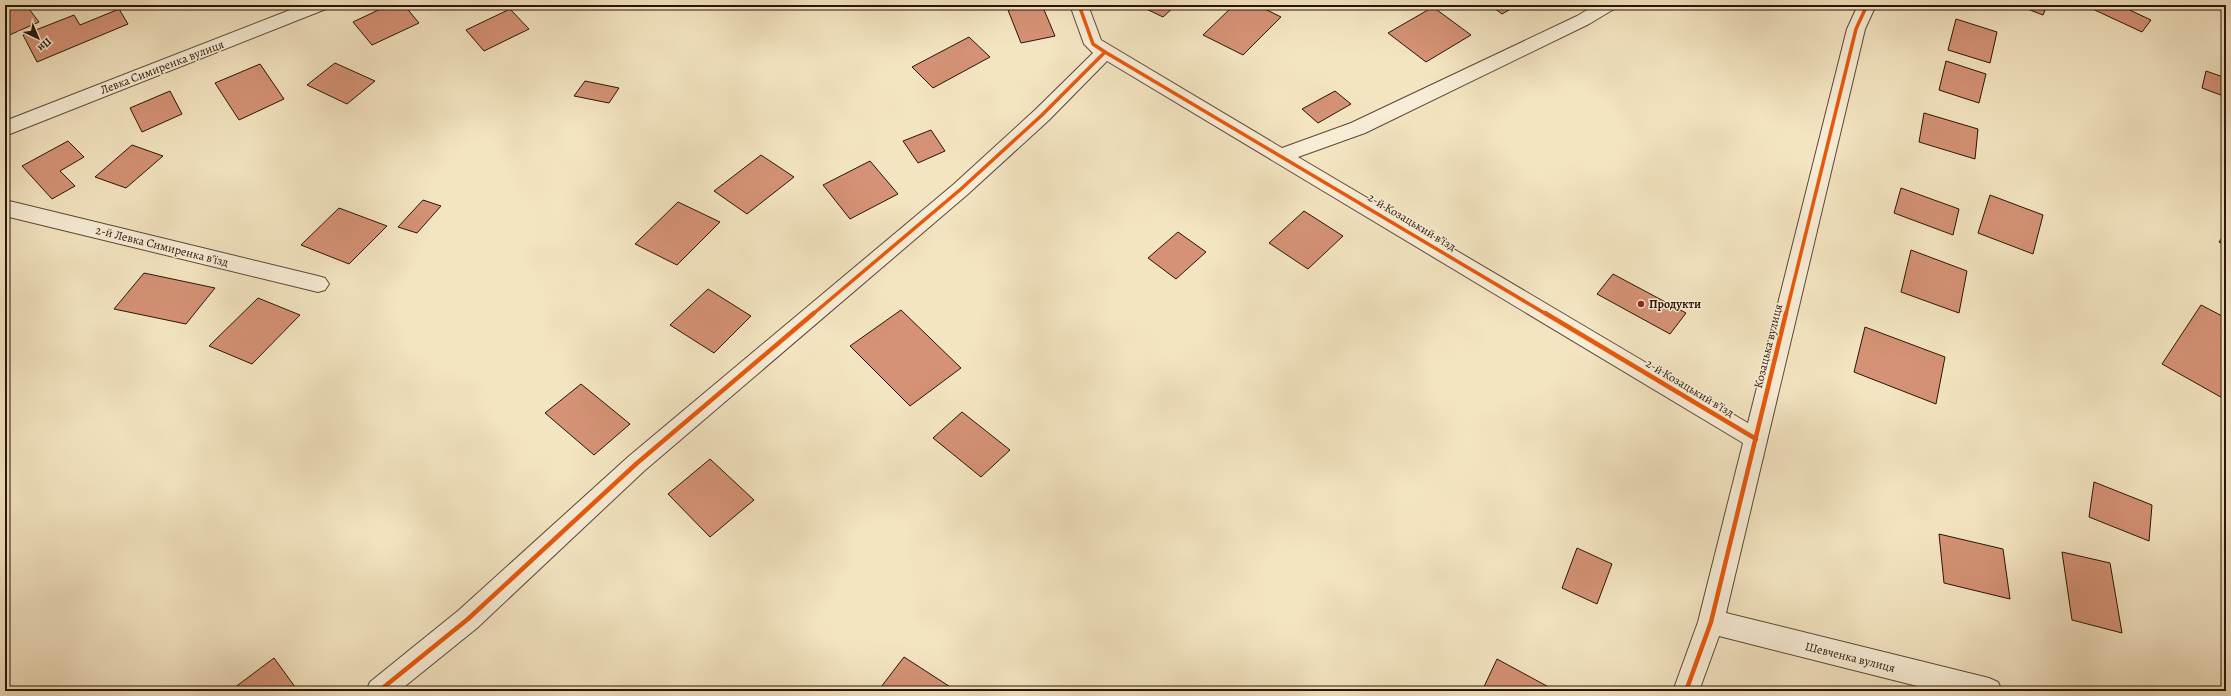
<svg xmlns="http://www.w3.org/2000/svg" width="2231" height="696" viewBox="0 0 2231 696" font-family="Alegreya,serif">
<style>
.building{fill:#d59276;stroke:#291405}
.lines{fill:none;stroke-linecap:round;stroke-linejoin:round}
.minor-casing{stroke:#5c4834;stroke-width:2}
.minor{fill:#f8eed7;fill-rule:evenodd}
.cycleway-far1-casing{stroke:#f8eed7;stroke-width:5.5}
.cycleway-casing{stroke:#f8eed7;stroke-width:7}
.cycleway-far1{stroke:#e8590c;stroke-width:3.5}
.cycleway{stroke:#e8590c;stroke-width:4.5}
.poi-dot{fill:#8f2418;stroke:#f8eed7;stroke-width:1.5}
.labels{text-anchor:middle;stroke-width:3;stroke-linejoin:round;paint-order:stroke}
.street-label{font-size:12px;fill:#291405;stroke:#f8eed7}
.poi-label{font-size:12px;font-weight:bold;fill:#291405;stroke:#f8eed7;text-anchor:start}
</style>
<rect width="100%" height="100%" fill="#f4e5c2"/>
<filter id="stains"><feTurbulence type="fractalNoise" baseFrequency=".005" numOctaves="4"/><feColorMatrix values="0 0 0 0 .2 0 0 0 0 .09 0 0 0 0 .02 0 0 0 .5 -.17"/></filter>
<radialGradient id="worn" r=".72"><stop offset=".6" stop-color="#630" stop-opacity="0"/><stop offset="1" stop-color="#630" stop-opacity=".3"/></radialGradient>
<g class="building">
<polygon points="26,5 39,22 5,37 5,6"/>
<polygon points="389,5 404,5 419,23 372,45 353,22"/>
<polygon points="1032,5 1042,5 1055,36 1021,43 1008,10"/>
<polygon points="1138,5 1176,5 1163,17"/>
<polygon points="1234,5 1257,5 1281,17 1243,55 1203,35"/>
<polygon points="1490,5 1518,5 1502,14"/>
<polygon points="2017,5 2047,5 2043,15"/>
<polygon points="2084,5 2119,5 2151,20 2142,32"/>
<polygon points="1433,7 1471,35 1426,62 1388,33"/>
<polygon points="119,9 128,24 37,62 23,35 74,15 80,25"/>
<polygon points="510,9 529,29 484,51 466,30"/>
<polygon points="1956,19 1997,32 1990,63 1948,50"/>
<polygon points="969,37 990,57 933,88 912,67"/>
<polygon points="1946,61 1986,74 1979,103 1939,90"/>
<polygon points="335,63 375,81 347,104 307,85"/>
<polygon points="260,64 284,99 239,120 215,83"/>
<polygon points="2206,71 2226,78 2226,97 2202,88"/>
<polygon points="585,81 619,88 609,103 574,96"/>
<polygon points="170,91 182,114 142,132 130,108"/>
<polygon points="1335,91 1351,104 1318,123 1302,109"/>
<polygon points="1924,113 1978,129 1975,159 1919,142"/>
<polygon points="931,130 945,151 918,163 903,141"/>
<polygon points="68,141 84,157 60,171 75,186 52,199 22,166"/>
<polygon points="132,145 163,156 126,188 95,177"/>
<polygon points="761,155 794,177 747,214 714,191"/>
<polygon points="870,161 898,194 850,219 823,185"/>
<polygon points="1901,188 1959,209 1953,235 1894,213"/>
<polygon points="1990,195 2043,215 2033,254 1978,233"/>
<polygon points="423,200 441,206 417,233 398,227"/>
<polygon points="678,202 720,222 677,265 635,244"/>
<polygon points="339,208 387,226 349,264 301,245"/>
<polygon points="1304,211 1343,236 1308,269 1269,243"/>
<polygon points="1178,232 1206,252 1176,279 1148,258"/>
<polygon points="2226,232 2226,246 2219,242"/>
<polygon points="1911,250 1967,271 1959,313 1901,292"/>
<polygon points="144,273 215,288 186,324 114,309"/>
<polygon points="1613,274 1686,313 1670,334 1597,294"/>
<polygon points="708,289 751,316 714,353 670,325"/>
<polygon points="258,298 300,315 252,364 209,346"/>
<polygon points="2201,305 2226,318 2226,400 2162,364"/>
<polygon points="901,310 961,368 910,406 850,346"/>
<polygon points="1865,327 1945,357 1936,404 1854,372"/>
<polygon points="581,384 630,424 594,455 545,413"/>
<polygon points="962,412 1010,450 981,477 933,438"/>
<polygon points="710,459 754,500 710,537 668,494"/>
<polygon points="2094,482 2152,505 2149,541 2089,517"/>
<polygon points="1939,534 2003,549 2010,599 1944,583"/>
<polygon points="1577,548 1612,564 1597,604 1562,588"/>
<polygon points="2062,552 2110,563 2122,633 2072,620"/>
<polygon points="904,657 955,690 878,691"/>
<polygon points="274,658 298,691 230,691"/>
<polygon points="1497,659 1556,691 1482,691"/>
</g>
<g class="lines">
<g class="minor-casing">
<g id="minor">
<polygon points="303,5 329,5 326,9 5,136 5,121"/>
<polygon points="1070,5 1088,5 1101,40 1282,148 1351,123 1577,16 1595,5 1617,5 1614,9 1589,24 1365,133 1298,157 1748,423 1847,29 1858,5 1876,5 1865,29 1726,613 1989,678 1998,682 2002,691 1937,691 1719,636 1699,691 1673,691 1698,622 1743,443 1107,61 1049,120 968,194 644,471 477,628 399,691 366,691 370,682 459,610 628,457 954,184 1035,110 1093,53 1084,44"/>
<polygon points="5,200 318,276 325,278 329,284 325,290 318,292 5,216"/>
</g>
</g>
<use href="#minor" class="minor"/>
<g class="cycleway-far1-casing">
<g id="cycleway-far1">
<polyline points="1079,5 1093,44 1105,52 1546,314"/>
<polyline points="813,314 961,189 1042,115 1105,52"/>
<polyline points="1786,314 1856,29 1867,5"/>
</g>
</g>
<g class="cycleway-casing">
<g id="cycleway">
<polyline points="1545,313 1756,439"/>
<polyline points="379,691 468,619 636,464 814,313"/>
<polyline points="1686,691 1711,622 1786,313"/>
</g>
</g>
<use href="#cycleway-far1" class="cycleway-far1"/>
<use href="#cycleway" class="cycleway"/>
</g>
<circle class="poi-dot" cx="1641" cy="304" r="4"/>
<g class="labels">
<g class="street-label">
<text transform="translate(162 67) rotate(-21)" y="4">Левка Симиренка вулиця</text>
<text transform="translate(1412 222) rotate(31)" y="4">2-й Козацький в’їзд</text>
<text transform="translate(162 246) rotate(14)" y="4">2-й Левка Симиренка в’їзд</text>
<text transform="translate(1768 346) rotate(-76)" y="4">Козацька вулиця</text>
<text transform="translate(1690 388) rotate(31)" y="4">2-й Козацький в’їзд</text>
<text transform="translate(1850 657) rotate(14)" y="4">Шевченка вулиця</text>
</g>
<g class="poi-label">
<text x="1649" y="308">Продукти</text>
</g>
</g>
<rect width="2231" height="696" fill="none" stroke="#f4e5c2" stroke-width="20"/>
<rect x="6" y="6" width="2219" height="684" fill="none" stroke="#291405" stroke-width="2"/>
<rect x="10" y="10" width="2211" height="676" fill="none" stroke="#291405"/>
<g transform="translate(38 38) rotate(136)" stroke="#f8eed7" stroke-width="3" paint-order="stroke">
<path d="M0-3L7 15L0 10L-7 15Z" fill="#291405"/>
<text y="-6" font-size="11" font-weight="bold" text-anchor="middle" fill="#291405">Пн</text>
</g>
<rect width="100%" height="100%" filter="url(#stains)"/>
<rect width="100%" height="100%" fill="url(#worn)"/>
</svg>
